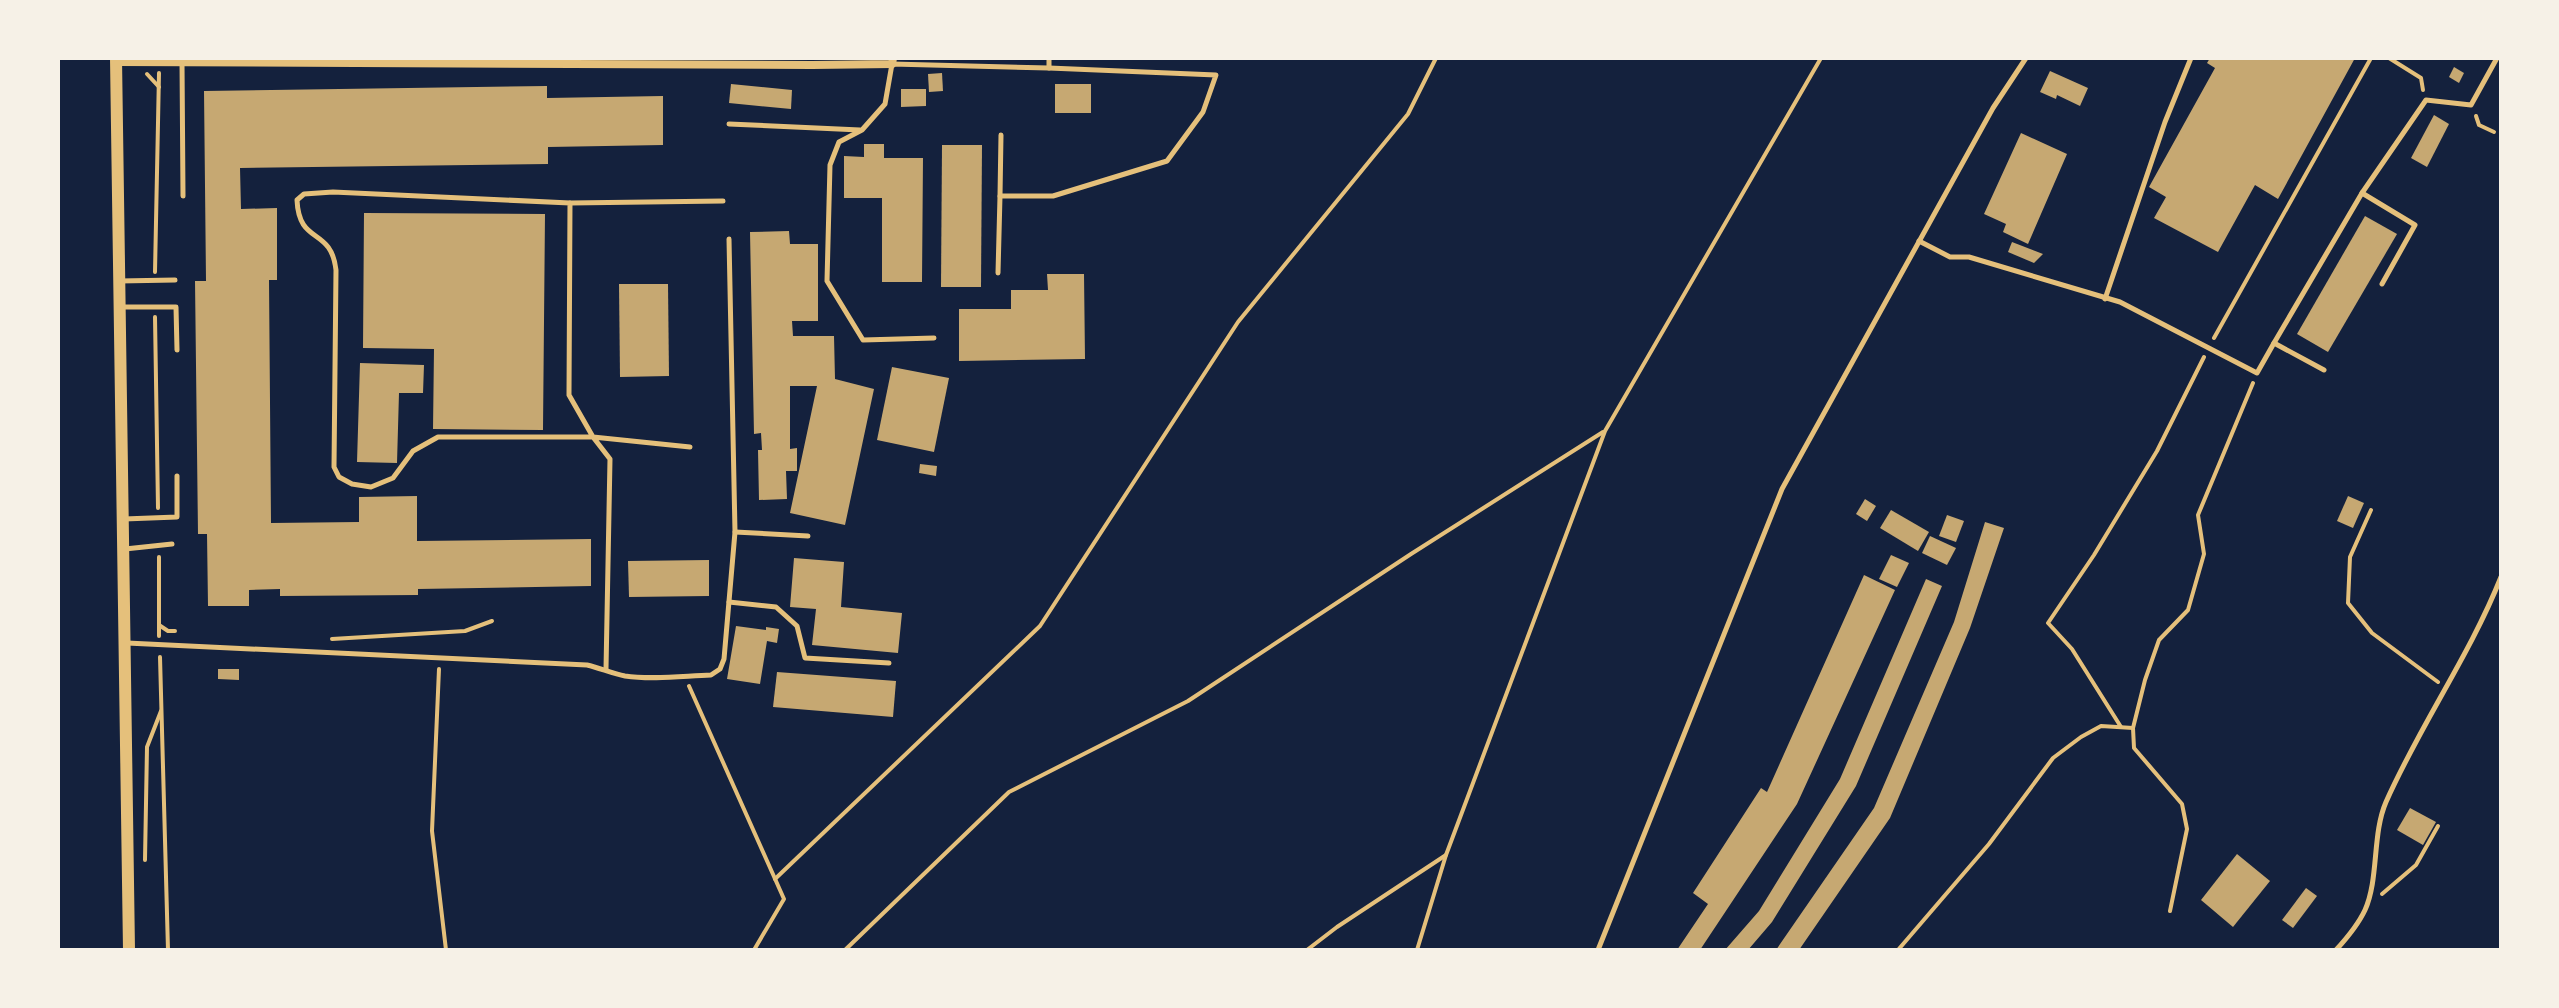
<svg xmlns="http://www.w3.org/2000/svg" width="2559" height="1008" viewBox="0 0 2559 1008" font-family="Barlow,sans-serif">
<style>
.building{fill:#c6a872}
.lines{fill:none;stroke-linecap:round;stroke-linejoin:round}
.path{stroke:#e5c07b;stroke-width:4}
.service{stroke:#e5c07b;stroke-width:5}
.minor{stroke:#e5c07b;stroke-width:8}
.tertiary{stroke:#e5c07b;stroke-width:12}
</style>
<rect width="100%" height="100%" fill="#14213d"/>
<g class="building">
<polygon points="2210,58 2355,58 2278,199 2255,185 2218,252 2154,218 2166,197 2149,187 2215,68 2207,63"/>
<polygon points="2454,67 2464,73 2459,83 2449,77"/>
<polygon points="2050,71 2088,88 2080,106 2057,95 2056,99 2040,92"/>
<polygon points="942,73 943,91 929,92 928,74"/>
<polygon points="731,84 792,90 791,109 729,103"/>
<rect x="1055" y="84" width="36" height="29"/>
<polygon points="547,86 547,98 663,96 663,145 548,147 548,164 240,168 241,209 277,208 277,280 269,280 271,523 359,522 359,497 417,496 417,541 591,539 591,586 418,589 418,595 280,596 280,589 249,590 249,606 208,606 207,534 198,534 195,281 206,281 204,91"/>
<polygon points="901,89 926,89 926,106 901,107"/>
<polygon points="2434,115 2449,124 2427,167 2411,158"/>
<polygon points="2021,133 2067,154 2028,244 2003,232 2006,224 1984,214"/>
<polygon points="864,144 884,144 884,158 923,158 922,282 882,282 882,198 844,198 844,156 864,157"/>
<polygon points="942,145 982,145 981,287 941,287"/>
<polygon points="364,213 545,214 543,430 433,429 434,349 363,348"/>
<polygon points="2365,216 2397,234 2328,352 2297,334"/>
<polygon points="789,231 790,244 818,244 818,321 792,321 793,336 834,336 835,379 874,389 845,525 790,513 817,386 790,386 790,449 797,448 797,471 786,471 787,499 759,500 758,450 762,450 761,433 754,434 750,232"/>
<polygon points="2012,242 2043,254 2034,263 2008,252"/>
<polygon points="1047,274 1084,274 1085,359 959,361 959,309 1011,309 1011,290 1048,290"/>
<polygon points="619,284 668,284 669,376 620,377"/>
<polygon points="360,363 424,365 423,393 399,393 397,463 357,462"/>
<polygon points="892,367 949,378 934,452 877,440"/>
<polygon points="920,464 937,466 936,476 919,473"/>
<polygon points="2348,496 2364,503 2353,528 2337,521"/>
<polygon points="1865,499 1876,506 1867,521 1856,514"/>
<polygon points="1891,510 1929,532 1918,551 1880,528"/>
<polygon points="1947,515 1964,521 1956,542 1939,536"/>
<polygon points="1985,522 2004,528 1970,628 1890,818 1799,950 1776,950 1874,808 1954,622"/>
<polygon points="1930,536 1956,548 1947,565 1922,553"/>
<polygon points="1891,555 1909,563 1897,587 1879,579"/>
<polygon points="794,558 844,562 841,607 902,613 898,653 812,645 816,609 790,607"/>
<polygon points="709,560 709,596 629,597 628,561"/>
<polygon points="1864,575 1895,590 1797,804 1700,950 1677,950 1708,904 1693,893 1761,788 1767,792"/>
<polygon points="1926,579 1942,586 1856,786 1772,922 1748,950 1725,950 1759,911 1840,779"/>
<polygon points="736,626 766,630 766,627 779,629 777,643 767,641 760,684 727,679"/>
<polygon points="218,669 239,669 239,680 218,679"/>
<polygon points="777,672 896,681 893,717 773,707"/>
<polygon points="2410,808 2436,822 2423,845 2397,830"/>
<polygon points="2237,854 2270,881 2233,927 2201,900"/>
<polygon points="2306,888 2317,896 2293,928 2282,920"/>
</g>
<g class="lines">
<g class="path">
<polyline points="2389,58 2421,78 2423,90"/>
<polyline points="147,74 159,87"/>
<polyline points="2476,116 2479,125 2494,132"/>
<polyline points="155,272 159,73"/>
<polyline points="155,317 158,508"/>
<polyline points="2214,338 2371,58"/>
<polyline points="2371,510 2350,557 2348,603 2372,633 2438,682"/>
<polyline points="159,557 159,636"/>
<polyline points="159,625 168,631 175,631"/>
<polyline points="332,639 465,631 492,621"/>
<polyline points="160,657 168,950"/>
<polyline points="439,669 432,831 446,950"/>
<polyline points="689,686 784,899 754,950"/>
<polyline points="2121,727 2072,649 2048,623 2094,555 2157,451 2204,357"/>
<polyline points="145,860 147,747 161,711"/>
<polyline points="775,879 1040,626 1238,322 1408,114 1436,58"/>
<polyline points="2382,894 2416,865 2438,826"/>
<polyline points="2170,911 2187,829 2182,804 2134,748 2133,728 2145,680 2159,640 2188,610 2204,554 2198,515 2253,383"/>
<polyline points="845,950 1009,792 1188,701 1411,554 1603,432"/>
<polyline points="1307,950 1337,927 1446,855"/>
<polyline points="1417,950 1446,855 1605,431 1821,58"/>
<polyline points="1898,950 1989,844 2053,758 2081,737 2101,726 2133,728"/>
</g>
<g class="service">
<polyline points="182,62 183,196"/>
<polyline points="1049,68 1049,58"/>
<polyline points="729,124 860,130"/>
<polyline points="2362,193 2415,225 2382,284"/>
<polyline points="570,203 723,201"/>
<polyline points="1919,241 1950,257 1969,257 2120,302 2257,373 2274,343 2324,370"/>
<polyline points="998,273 1000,196"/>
<polyline points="119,281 175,280"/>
<polyline points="2105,299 2165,122 2191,58"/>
<polyline points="120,307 176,307 177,350"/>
<polyline points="934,338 863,340 827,281 830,165 839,142 862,130 885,104 892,64 1049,68 1216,75 1203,112 1167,161 1053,196 1000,196 1001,135"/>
<polyline points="2274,343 2362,193 2426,100 2471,105 2497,58"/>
<polyline points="124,519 177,517 177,476"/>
<polyline points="735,532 808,536"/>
<polyline points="125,549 172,544"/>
<polyline points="729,602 776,607 797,626 805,658 889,663"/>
<path d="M127 643 587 665C600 668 613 674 625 676 653 680 683 676 711 675L720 669 724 659 735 532 729 239"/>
<path d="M606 669 610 459 593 437 569 395 570 203 333 192 304 194 297 200C299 246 331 226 336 270L334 467 339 477 352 484 371 487 393 478 413 451 438 437H593L690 447"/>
<polyline points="1598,950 1782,489 1993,108 2026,58"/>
<path d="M2336 950C2347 938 2358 925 2365 910 2379 879 2372 834 2386 802 2420 725 2470 655 2501 577"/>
</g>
<polyline class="minor" points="116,62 812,65 892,64 893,58"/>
<polyline class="tertiary" points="116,58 129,950"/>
</g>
<rect width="2559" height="1008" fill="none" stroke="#f6f1e7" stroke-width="120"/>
</svg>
